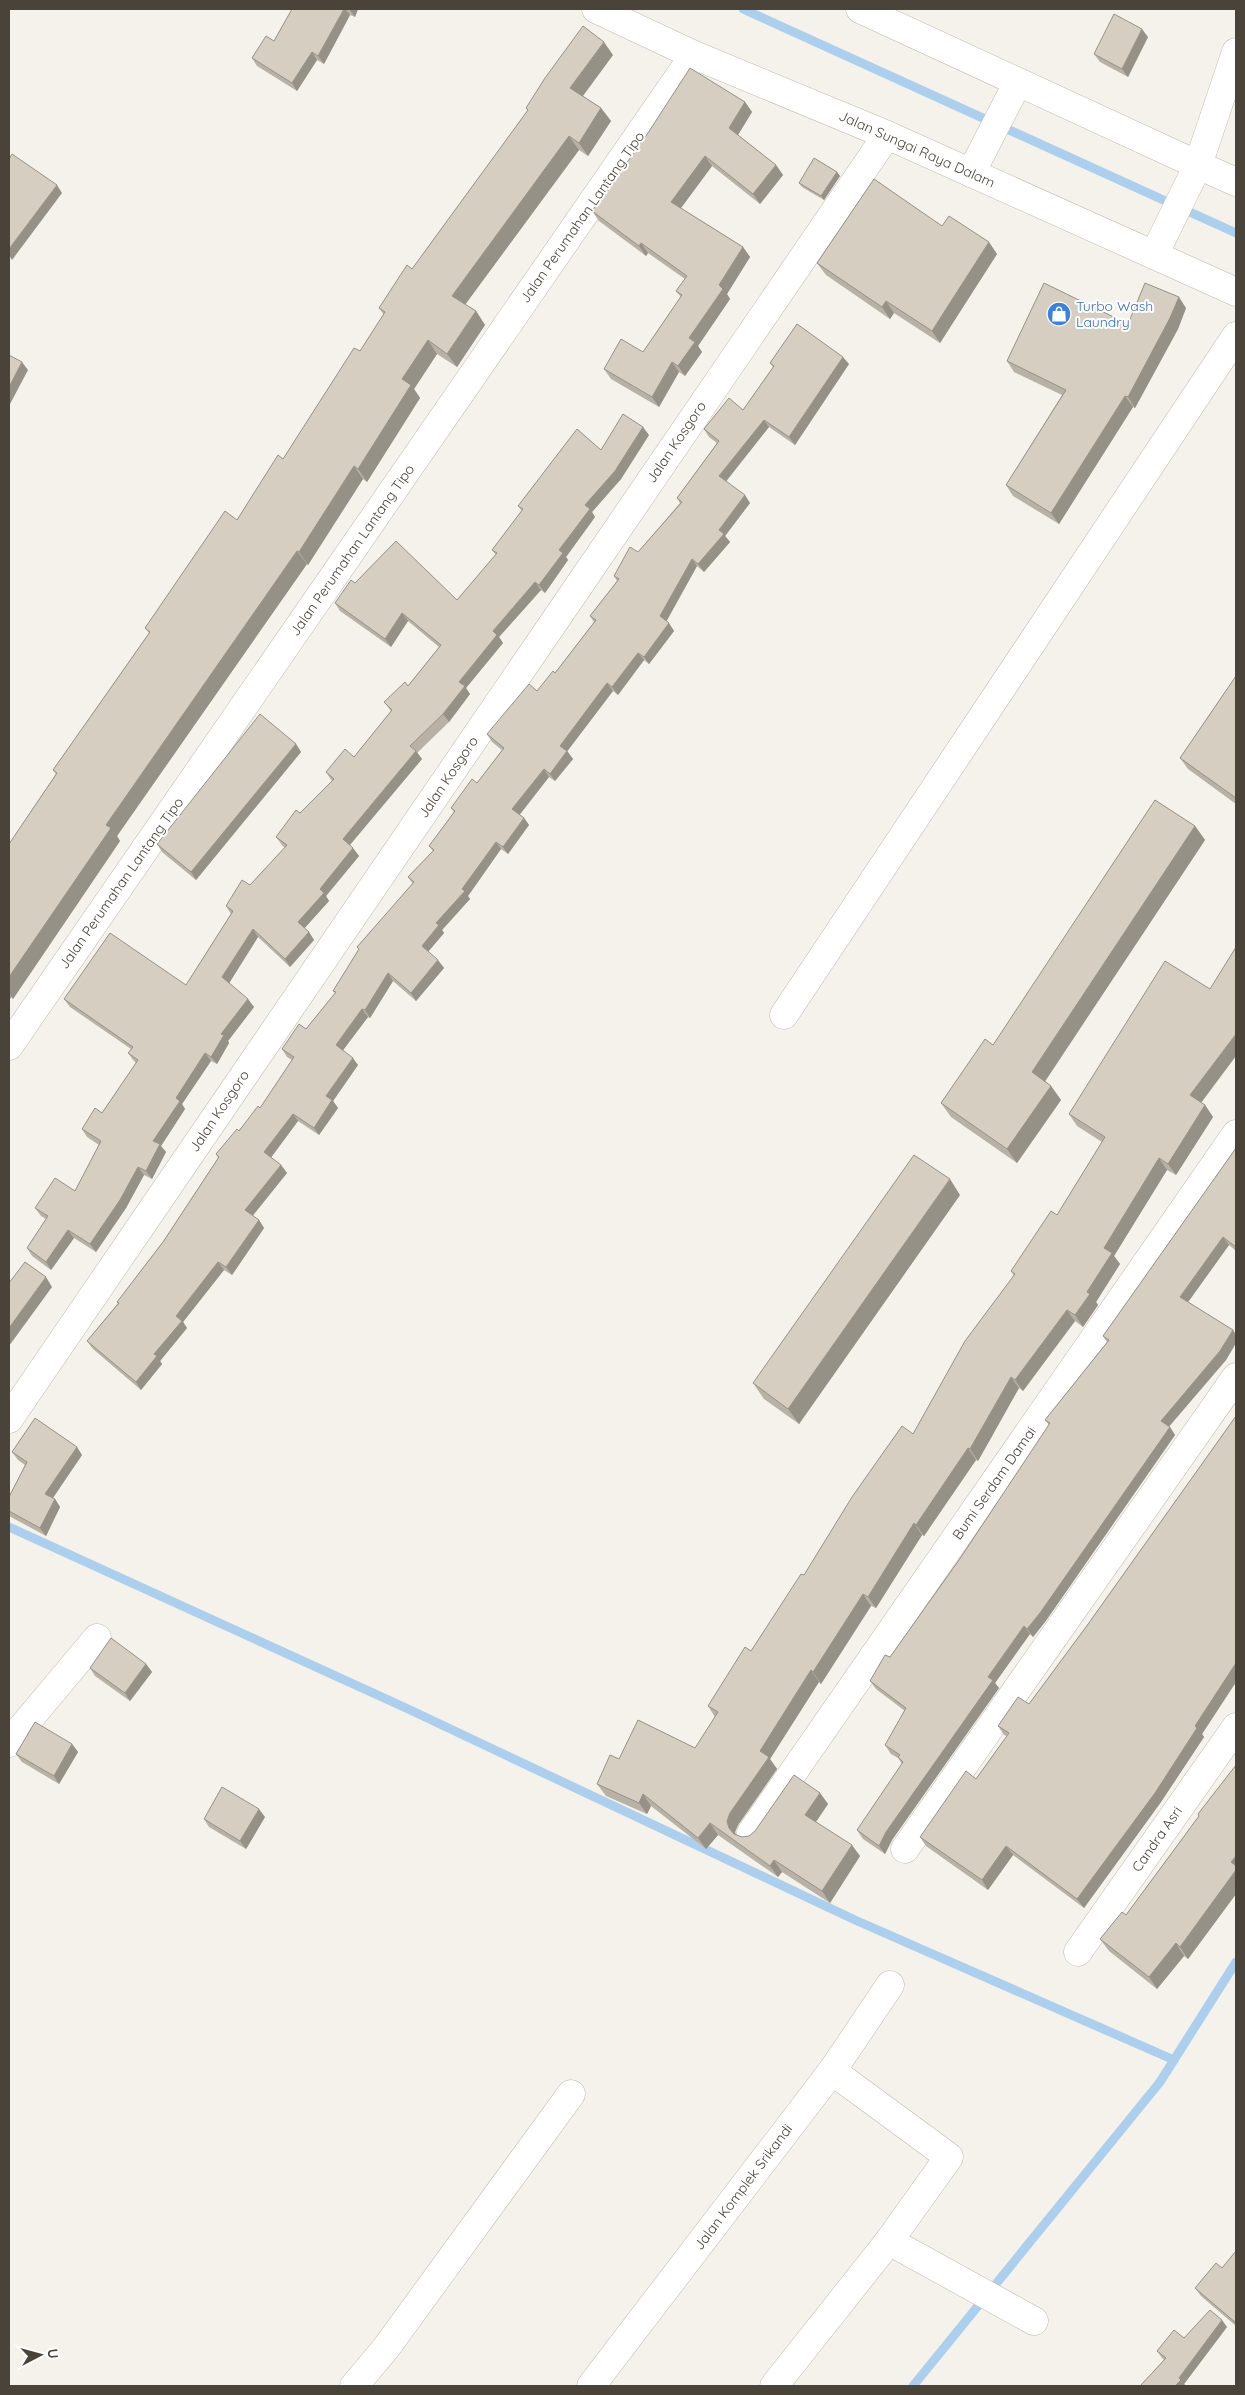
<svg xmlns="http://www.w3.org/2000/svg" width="1245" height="2395" viewBox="0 0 1245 2395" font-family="Quicksand,sans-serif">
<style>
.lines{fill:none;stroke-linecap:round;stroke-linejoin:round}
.stream{stroke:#accfed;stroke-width:9}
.minor-casing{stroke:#c0baae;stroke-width:29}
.tertiary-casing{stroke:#c0baae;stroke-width:29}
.minor{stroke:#fff;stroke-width:28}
.tertiary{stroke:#fff;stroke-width:28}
.wall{fill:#b8b2a6}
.shaded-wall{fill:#969187}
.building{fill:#d6cfc1;stroke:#969187}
.labels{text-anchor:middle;stroke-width:4;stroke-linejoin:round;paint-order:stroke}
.street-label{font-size:14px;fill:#494339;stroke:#fff}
.shop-label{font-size:14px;fill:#366cbe;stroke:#fff;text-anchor:start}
</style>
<rect width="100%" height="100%" fill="#f5f2eb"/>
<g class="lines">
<g class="stream">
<polyline points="743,9 1236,233"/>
<polyline points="9,1527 406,1708 855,1920 1174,2060"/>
<polyline points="913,2386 1160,2082 1236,1962"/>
</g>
<g class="minor-casing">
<g id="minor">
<polyline points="596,9 694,55 887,135 1154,255"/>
<polyline points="860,9 1198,165"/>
<polyline points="971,173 1018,82"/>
<polyline points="784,1015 1236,336"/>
<polyline points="9,1046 694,55"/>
<polyline points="9,1419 887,135"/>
<polyline points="9,1743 97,1638"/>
<polyline points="751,1833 1236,1134"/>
<polyline points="905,1849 1236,1377"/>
<polyline points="1078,1952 1236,1727"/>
<polyline points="889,2241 1034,2321"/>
<polyline points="354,2386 386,2348 571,2094"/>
<polyline points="591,2386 832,2071 890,1985"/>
<polyline points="774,2386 889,2241 949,2157 832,2071"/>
</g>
</g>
<g class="tertiary-casing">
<g id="tertiary">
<polyline points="1236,52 1198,165 1154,255 1236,292"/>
<polyline points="1198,165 1236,182"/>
</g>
</g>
<use href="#minor" class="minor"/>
<use href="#tertiary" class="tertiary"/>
</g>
<g class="wall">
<polygon points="292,9 358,9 355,17 350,15 324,64 317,60 297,91 257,66 252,58 274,41"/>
<polygon points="1148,37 1128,77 1100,62 1094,54"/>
<polygon points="613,55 583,96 601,108 611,121 588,156 579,150 465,304 476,311 485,325 457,367 437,354 414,389 420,398 367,482 363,479 308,565 307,564 117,836 120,841 13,999 11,997 9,1001 9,844 56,774 53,770 149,633 145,628 237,520 283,459 360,351 384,315 379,308 412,269 528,111 526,108"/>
<polygon points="745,102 752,112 738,135 776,165 783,175 760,204 712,166 681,208 743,247 750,257 727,294 730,299 698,346 702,352 685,376 679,372 659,407 611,379 604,369 643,352 681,297 676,291 685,279 648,253 646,256 599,221 592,211"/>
<polygon points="837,172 840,176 824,200 802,187 799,183"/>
<polygon points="942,226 997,254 940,343 894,313 890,319 826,275 817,263"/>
<polygon points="1186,308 1178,329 1135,408 1133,407 1059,524 1013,496 1006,485 1062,395 1014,372 1007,361 1128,324"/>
<polygon points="770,363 849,364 795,445 769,427 726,481 750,503 725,536 730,542 704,572 697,566 666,621 674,631 649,664 644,660 618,695 613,691 567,751 573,759 555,781 549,777 519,814 524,818 529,825 508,854 501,849 468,896 470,899 442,930 444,933 428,952 444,968 416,1001 393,981 370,1018 368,1017 343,1050 358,1065 333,1101 338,1108 319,1135 298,1121 271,1157 281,1165 287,1173 252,1215 259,1220 264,1228 232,1275 224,1270 183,1322 187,1328 160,1361 162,1364 141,1390 93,1349 87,1341 118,1303 117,1302 163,1242 218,1158 216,1154 260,1108 292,1060 287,1057 282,1049 306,1029 335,993 333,991 359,949 357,947 413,884 408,877 433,851 429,846 454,812 451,808 477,783 502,750 492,742 487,734 537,691 555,673 594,622 590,616 617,581 614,576 638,552 680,503 677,498 717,443 709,437 704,429 743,410 773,367"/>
<polygon points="649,435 621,479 592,512 595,517 566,557 568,560 545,593 541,590 499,637 503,643 466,688 470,694 449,722 417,753 422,759 350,845 359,856 326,896 329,901 304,928 309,932 314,940 290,967 258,937 229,983 254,1007 228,1041 229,1043 217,1064 211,1061 182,1104 185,1109 161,1146 166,1152 152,1179 144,1175 126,1208 96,1252 74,1238 51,1270 32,1256 27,1248 46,1219 41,1216 35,1208 75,1191 99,1145 87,1137 82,1129 102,1113 136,1063 134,1061 128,1053 131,1049 70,1007 64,999 186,985 231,914 226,906 250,885 285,848 282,845 276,837 332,781 326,772 354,757 391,711 384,702 408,686 439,647 408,621 391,647 340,611 335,603 355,583 457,600 496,555 492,550 522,511 518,506 601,450"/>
<polygon points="1236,676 1236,804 1188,769 1180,758"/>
<polygon points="296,744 301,752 196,880 162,852 157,844"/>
<polygon points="1195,826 1205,840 1045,1081 1051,1086 1061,1100 1017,1163 951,1117 941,1103 993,1045"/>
<polygon points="1202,1103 1205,1105 1213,1117 1176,1175 1167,1170 1114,1256 1120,1264 1096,1302 1098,1305 1083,1327 1075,1321 1023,1391 1019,1388 978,1461 976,1460 924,1536 922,1535 876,1608 871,1606 821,1684 819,1682 770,1759 777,1769 738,1825 735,1832 736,1835 742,1837 749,1836 820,1793 828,1804 816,1822 860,1856 830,1903 782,1872 778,1877 718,1835 706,1849 651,1806 647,1814 606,1796 597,1784 619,1759 695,1748 715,1717 708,1706 751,1651 804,1575 913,1434 1014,1276 1011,1271 1057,1215 1102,1142 1077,1126 1069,1114"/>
<polygon points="1236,1148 1236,1251 1229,1245 1188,1302 1233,1330 1236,1335 1236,1343 1226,1360 1169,1426 1175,1435 1045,1622 1033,1637 1030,1634 995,1683 999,1688 892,1840 885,1854 863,1839 857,1830 902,1764 898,1758 891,1754 885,1745 905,1711 876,1689 870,1681 890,1657 959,1560 1049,1425 1045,1420 1107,1342 1103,1336"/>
<polygon points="960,1195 799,1424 764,1399 753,1383"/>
<polygon points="1236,1416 1236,1682 1202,1734 1204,1737 1161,1802 1084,1908 1013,1855 988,1890 926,1846 920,1837 976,1779 1007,1736 1004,1735 998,1726 1029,1704 1086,1627"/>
<polygon points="12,1452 82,1455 53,1498 55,1499 60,1507 46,1536 9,1516 9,1497 25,1465 18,1460"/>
<polygon points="146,1664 152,1672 130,1701 95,1676 90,1668"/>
<polygon points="72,1744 78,1752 59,1784 22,1762 16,1754"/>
<polygon points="1236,1765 1236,1894 1188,1959 1184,1956 1157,1989 1109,1951 1100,1939 1126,1915 1199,1816 1198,1814"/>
<polygon points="265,1817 246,1849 209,1827 204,1819"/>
<polygon points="1236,2251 1236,2326 1201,2296 1195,2288 1222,2268"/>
<polygon points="1227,2327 1184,2384 1186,2386 1140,2386 1164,2360 1162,2358 1157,2351 1184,2338"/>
</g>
<g class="shaded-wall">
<polygon points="344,9 345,9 350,15 324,64 318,56"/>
<polygon points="349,9 358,9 355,17"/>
<polygon points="1142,29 1148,37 1128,77 1122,69"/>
<polygon points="604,42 613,55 579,101 570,88"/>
<polygon points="312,52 317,60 297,91 292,83"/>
<polygon points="745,102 752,112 736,138 729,128"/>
<polygon points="601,108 611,121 588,156 579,143"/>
<polygon points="569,136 579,150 462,309 452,296"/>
<polygon points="705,156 712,166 678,212 671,202"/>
<polygon points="776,165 783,175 760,204 753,194"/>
<polygon points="837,172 840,176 824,200 821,196"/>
<polygon points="57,185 62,193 12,260 9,255 9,249"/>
<polygon points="989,242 997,254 940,343 932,331"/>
<polygon points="641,243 648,253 646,256 639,246"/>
<polygon points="743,247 750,257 727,294 730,299 698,346 702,352 685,376 678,366 689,338 719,285"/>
<polygon points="1179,297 1186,308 1178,329 1135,408 1128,397"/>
<polygon points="886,301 894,313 890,319 882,307"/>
<polygon points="476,311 485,325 457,367 447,354"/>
<polygon points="428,340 437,354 414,389 420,398 367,482 358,469 402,379"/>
<polygon points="843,357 849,364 795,445 789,437"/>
<polygon points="22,362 28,370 9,406 9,387"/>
<polygon points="672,362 679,372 659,407 652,397"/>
<polygon points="1125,396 1133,407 1059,524 1051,513"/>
<polygon points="764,420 769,427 724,484 719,476"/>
<polygon points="643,427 649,435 621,479 592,512 595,517 566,557 568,560 545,593 539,585 585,505"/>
<polygon points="354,466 363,479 308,565 299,552"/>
<polygon points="745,495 750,503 725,536 730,542 704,572 698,564 719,530"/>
<polygon points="297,551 307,564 117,836 120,841 13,999 9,993 9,977 106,825"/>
<polygon points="692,559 697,566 665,624 660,616"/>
<polygon points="535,582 541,590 499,637 503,643 466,688 470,694 449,722 443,714 459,682 493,631"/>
<polygon points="402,613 408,621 391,647 385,639"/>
<polygon points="669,623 674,631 649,664 644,657"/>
<polygon points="638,653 644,660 618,695 612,687"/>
<polygon points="607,683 613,691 566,753 560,746"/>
<polygon points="296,744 301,752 196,880 191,872"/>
<polygon points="416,751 422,759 348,847 343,839"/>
<polygon points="567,751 573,759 555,781 550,774"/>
<polygon points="544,769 549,777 518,817 512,809"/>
<polygon points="524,818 529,825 508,854 503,847"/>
<polygon points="1195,826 1205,840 1042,1086 1032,1072"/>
<polygon points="496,842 501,849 468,896 470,899 442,930 444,933 427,953 422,946 436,923 462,889"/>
<polygon points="353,848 359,856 326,896 329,901 303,930 298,922 320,889"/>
<polygon points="253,929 258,937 228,985 222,977"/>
<polygon points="309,932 314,940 290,967 285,959"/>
<polygon points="438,960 444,968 416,1001 411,993"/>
<polygon points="388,973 393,981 370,1018 365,1010"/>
<polygon points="9,994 11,997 9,1001"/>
<polygon points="248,999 254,1007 228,1041 229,1043 217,1064 211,1057 221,1034"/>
<polygon points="362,1009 368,1017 341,1053 336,1045"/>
<polygon points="1236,1034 1236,1056 1198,1107 1190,1095"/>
<polygon points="205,1053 211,1061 182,1104 185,1109 161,1146 166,1152 152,1179 146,1171 153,1141 176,1098"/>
<polygon points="353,1058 358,1065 333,1101 338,1108 319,1135 314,1128 326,1096"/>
<polygon points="1051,1086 1061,1100 1017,1163 1007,1149"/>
<polygon points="1205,1105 1213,1117 1176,1175 1168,1164"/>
<polygon points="293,1114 298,1121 270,1159 264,1152"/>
<polygon points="1159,1158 1167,1170 1114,1256 1120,1264 1096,1302 1098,1305 1083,1327 1075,1315 1087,1292 1104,1248"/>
<polygon points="281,1165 287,1173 251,1218 245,1210"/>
<polygon points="138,1167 144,1175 126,1208 96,1252 90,1244"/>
<polygon points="950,1179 960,1195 799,1424 788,1409"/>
<polygon points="259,1220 264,1228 232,1275 226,1267"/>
<polygon points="68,1230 74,1238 51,1270 46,1262"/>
<polygon points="1223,1237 1229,1245 1186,1305 1180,1297"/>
<polygon points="218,1262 224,1270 183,1322 187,1328 160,1361 162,1364 141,1390 136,1382 154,1354 176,1316"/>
<polygon points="46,1277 52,1287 9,1346 9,1328"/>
<polygon points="1067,1310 1075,1321 1023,1391 1015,1380"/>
<polygon points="1233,1330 1236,1335 1236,1343 1226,1360 1167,1429 1161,1421"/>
<polygon points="1011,1377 1019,1388 978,1461 970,1449"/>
<polygon points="1170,1427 1175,1435 1045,1622 1033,1637 1027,1629"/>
<polygon points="77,1447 82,1455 50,1502 45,1494"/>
<polygon points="968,1448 976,1460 924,1536 916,1525"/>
<polygon points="55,1499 60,1507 46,1536 40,1528"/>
<polygon points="914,1523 922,1535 876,1608 868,1597"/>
<polygon points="863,1594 871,1606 821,1684 813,1672"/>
<polygon points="1024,1626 1030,1634 995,1683 999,1688 892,1840 885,1854 879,1846 886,1832 988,1677"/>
<polygon points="1236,1663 1236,1682 1202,1734 1204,1737 1161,1802 1084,1908 1077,1899"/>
<polygon points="146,1664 152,1672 130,1701 125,1693"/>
<polygon points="811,1670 819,1682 770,1759 777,1769 738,1825 735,1832 737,1839 729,1828 727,1821 730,1813 760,1751"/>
<polygon points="72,1744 78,1752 59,1784 54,1776"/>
<polygon points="820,1793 828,1804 813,1826 805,1815"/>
<polygon points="643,1794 651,1806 647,1814 639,1803"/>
<polygon points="259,1809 265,1817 246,1849 240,1841"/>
<polygon points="710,1823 718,1835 706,1849 698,1838"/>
<polygon points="852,1845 860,1856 830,1903 822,1891"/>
<polygon points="1006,1846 1013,1855 988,1890 982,1880"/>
<polygon points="1236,1856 1236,1869 1231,1862"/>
<polygon points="774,1860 782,1872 778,1877 770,1866"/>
<polygon points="1236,1870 1236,1894 1188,1959 1180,1947"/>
<polygon points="1176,1943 1184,1956 1157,1989 1149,1977"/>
<polygon points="1222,2320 1227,2327 1184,2384 1186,2386 1175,2386 1179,2378"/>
</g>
<g class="building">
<polygon points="292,9 344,9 318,56 312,52 292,83 252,58 266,36 274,41"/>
<polygon points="1114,14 1142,29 1122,69 1094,54"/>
<polygon points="583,26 604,42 570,88 601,108 579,143 569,136 452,296 476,311 447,354 428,340 402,379 411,385 358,469 354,466 299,552 297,551 106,825 111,828 9,977 9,844 57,773 53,770 150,632 145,628 225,511 237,520 278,455 283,459 354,348 360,351 385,312 379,308 407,265 412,269 528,110 526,108 545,78"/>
<polygon points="690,68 745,102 729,128 776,165 753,194 705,156 671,202 743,247 719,285 723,289 689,338 695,342 678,366 672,362 652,397 604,369 621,339 643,352 682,295 676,291 687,276 641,243 639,246 592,211 646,136"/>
<polygon points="12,154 57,185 9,249 9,159"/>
<polygon points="814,158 837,172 821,196 799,183"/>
<polygon points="874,179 942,226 949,216 989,242 932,331 886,301 882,307 817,263"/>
<polygon points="1044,283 1128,324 1145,283 1179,297 1170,318 1128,397 1125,396 1051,513 1006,485 1066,390 1007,361"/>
<polygon points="797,324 843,357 789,437 764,420 719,476 745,495 719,530 724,534 698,564 692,559 660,616 669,623 644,657 638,653 612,687 607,683 560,746 567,751 550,774 544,769 512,809 524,818 503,847 496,842 462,889 465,891 436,923 439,925 422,946 438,960 411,993 388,973 365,1010 362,1009 336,1045 353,1058 326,1096 332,1100 314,1128 293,1114 264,1152 281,1165 245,1210 259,1220 226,1267 218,1262 176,1316 182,1321 154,1354 157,1356 136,1382 87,1341 119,1303 117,1302 163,1242 219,1157 216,1154 237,1129 239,1131 258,1106 260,1108 294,1057 282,1049 299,1024 306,1029 336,992 333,991 359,949 357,947 414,882 408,877 434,850 429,846 455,811 451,808 472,779 477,783 504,748 487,734 529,684 537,691 553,671 555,673 596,620 590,616 619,579 614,576 630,547 638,552 682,502 677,498 719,441 704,429 729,398 743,410 774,366 770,363"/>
<polygon points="9,355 22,362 9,387"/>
<polygon points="623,414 643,427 615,471 585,505 590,509 559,550 563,553 539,585 535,582 493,631 497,635 459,682 465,686 443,714 410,746 416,751 343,839 353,848 320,889 324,893 298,922 309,932 285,959 253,929 222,977 248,999 221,1034 224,1035 211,1057 205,1053 176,1098 180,1101 153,1141 160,1144 146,1171 138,1167 120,1200 90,1244 68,1230 46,1262 27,1248 48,1216 35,1208 55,1178 75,1191 101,1141 82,1129 95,1108 102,1113 138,1060 128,1053 133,1047 64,999 110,933 186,985 233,911 226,906 242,880 250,885 287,845 276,837 296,810 300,813 334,779 326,772 345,749 354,757 392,710 384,702 405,682 408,686 441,645 402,613 385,639 335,603 351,580 355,583 396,541 457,600 497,553 492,550 523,509 518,506 577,429 601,450"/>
<polygon points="1236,676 1236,798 1180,758"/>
<polygon points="260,714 296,744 191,872 157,844"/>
<polygon points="1155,800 1195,826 1032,1072 1051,1086 1007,1149 941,1103 985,1039 993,1045"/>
<polygon points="1236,947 1236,1034 1190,1095 1205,1105 1168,1164 1159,1158 1104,1248 1112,1253 1087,1292 1090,1294 1075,1315 1067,1310 1015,1380 1011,1377 970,1449 968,1448 916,1525 914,1523 868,1597 863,1594 813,1672 811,1670 760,1751 769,1757 730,1813 727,1821 729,1828 734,1834 742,1837 749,1836 755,1831 794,1775 820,1793 805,1815 852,1845 822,1891 774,1860 770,1866 710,1823 698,1838 643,1794 639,1803 597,1784 610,1755 619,1759 638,1720 695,1748 718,1712 708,1706 745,1647 751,1651 801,1574 804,1575 852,1497 902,1426 913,1434 965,1341 1015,1274 1011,1271 1051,1211 1057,1215 1105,1137 1069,1114 1165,961 1210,989"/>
<polygon points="1236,1148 1236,1247 1223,1237 1180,1297 1233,1330 1220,1351 1161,1421 1170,1427 1040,1613 1027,1629 1024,1626 988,1677 993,1680 886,1832 879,1846 857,1830 903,1762 898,1757 900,1755 885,1745 906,1708 870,1681 885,1655 890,1657 959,1560 1050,1423 1045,1420 1109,1340 1103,1336"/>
<polygon points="914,1155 950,1179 788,1409 753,1383"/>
<polygon points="25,1262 46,1277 9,1328 9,1283"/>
<polygon points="1236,1416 1236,1663 1195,1726 1197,1728 1155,1793 1077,1899 1006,1846 982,1880 920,1837 966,1771 976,1779 1009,1733 998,1726 1018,1697 1029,1704 1086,1627"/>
<polygon points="35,1418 77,1447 45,1494 55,1499 40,1528 9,1511 9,1497 27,1462 12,1452"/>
<polygon points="111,1638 146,1664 125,1693 90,1668"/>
<polygon points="35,1722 72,1744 54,1776 16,1754"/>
<polygon points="1236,1765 1236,1856 1231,1862 1236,1866 1236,1870 1180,1947 1176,1943 1149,1977 1100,1939 1122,1912 1126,1915 1199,1816 1198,1814"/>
<polygon points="222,1787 259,1809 240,1841 204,1819"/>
<polygon points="1236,2251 1236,2323 1195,2288 1216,2263 1222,2268"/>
<polygon points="1210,2310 1222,2320 1179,2378 1181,2380 1175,2386 1140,2386 1166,2358 1157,2351 1174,2330 1184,2338"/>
</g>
<defs>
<g id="shop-disc" transform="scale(1.25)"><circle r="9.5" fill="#3f7fe0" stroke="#fff"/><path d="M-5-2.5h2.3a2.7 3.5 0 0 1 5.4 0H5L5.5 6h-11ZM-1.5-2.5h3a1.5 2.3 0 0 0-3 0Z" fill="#fff"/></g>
</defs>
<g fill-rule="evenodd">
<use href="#shop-disc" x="1059" y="314"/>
</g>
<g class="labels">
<g class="street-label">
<text transform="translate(917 149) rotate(24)" y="5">Jalan Sungai Raya Dalam</text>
<text transform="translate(582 217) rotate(-55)" y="5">Jalan Perumahan Lantang Tipo</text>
<text transform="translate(676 442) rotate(-56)" y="5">Jalan Kosgoro</text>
<text transform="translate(352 550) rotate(-55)" y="5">Jalan Perumahan Lantang Tipo</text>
<text transform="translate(448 777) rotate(-56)" y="5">Jalan Kosgoro</text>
<text transform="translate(121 883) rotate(-55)" y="5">Jalan Perumahan Lantang Tipo</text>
<text transform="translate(219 1111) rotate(-56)" y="5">Jalan Kosgoro</text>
<text transform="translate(994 1483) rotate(-55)" y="5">Bumi Serdam Damai</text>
<text transform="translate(1157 1839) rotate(-55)" y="5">Candra Asri</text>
<text transform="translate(743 2187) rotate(-53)" y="5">Jalan Komplek Srikandi</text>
</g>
<g class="shop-label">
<text x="1076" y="311">Turbo Wash<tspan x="1076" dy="16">Laundry</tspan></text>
</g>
</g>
<rect width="1245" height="2395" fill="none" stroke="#494339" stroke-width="20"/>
<g transform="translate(40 2355) rotate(84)" stroke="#ffffff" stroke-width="4" paint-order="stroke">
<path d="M0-4L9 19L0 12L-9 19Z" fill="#494339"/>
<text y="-8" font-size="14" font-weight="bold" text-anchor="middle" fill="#494339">U</text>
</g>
</svg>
